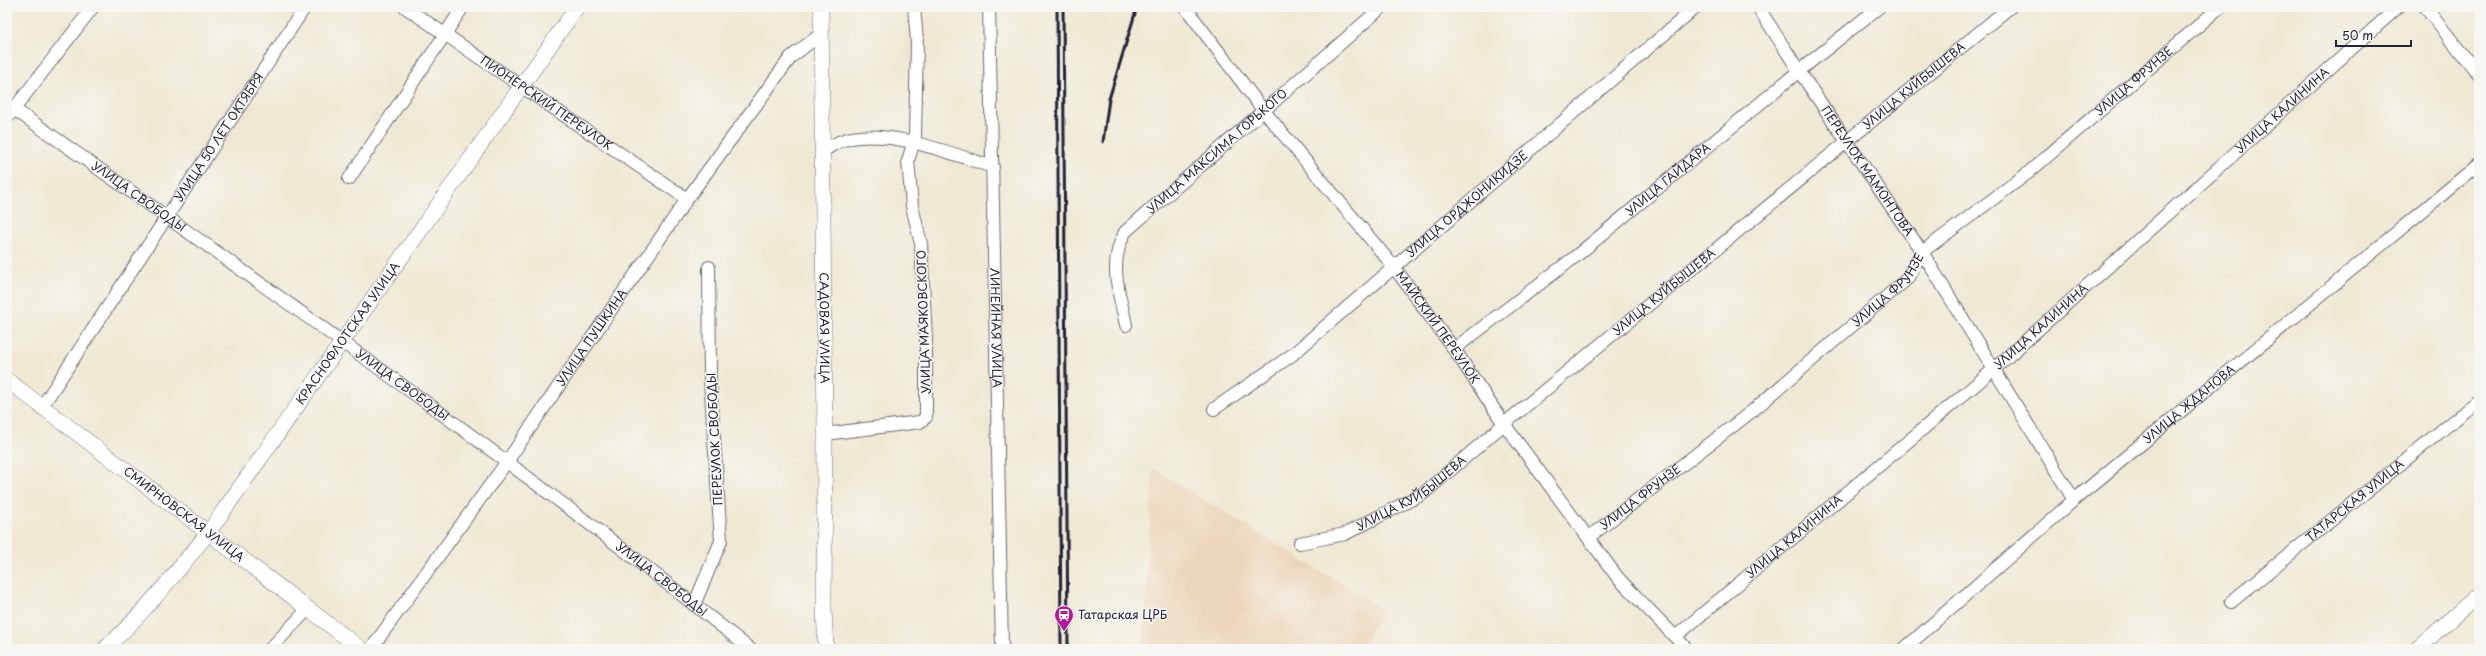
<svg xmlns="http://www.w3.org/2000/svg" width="2486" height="656" viewBox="0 0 2486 656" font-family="'Playpen Sans',sans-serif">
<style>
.built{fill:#edd7bb}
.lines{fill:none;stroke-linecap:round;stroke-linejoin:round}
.minor-casing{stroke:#6a6870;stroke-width:14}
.tertiary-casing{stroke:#6a6870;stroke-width:16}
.minor{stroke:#fff;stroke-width:12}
.tertiary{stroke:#fff;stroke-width:15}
.rail{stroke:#22223b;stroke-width:3}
.labels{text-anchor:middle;stroke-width:3.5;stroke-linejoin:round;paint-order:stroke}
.street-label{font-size:12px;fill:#22223b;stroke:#f6f6f2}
.poi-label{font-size:12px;fill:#22223b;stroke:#f6f6f2;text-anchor:start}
</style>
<rect width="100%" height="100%" fill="#f6f6f2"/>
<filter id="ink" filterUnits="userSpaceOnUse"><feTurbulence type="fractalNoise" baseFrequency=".025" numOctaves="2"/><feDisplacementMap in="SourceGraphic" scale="8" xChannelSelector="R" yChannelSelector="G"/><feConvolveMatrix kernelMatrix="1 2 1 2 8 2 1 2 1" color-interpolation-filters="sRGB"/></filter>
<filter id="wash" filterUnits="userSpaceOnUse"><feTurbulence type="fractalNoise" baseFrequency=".012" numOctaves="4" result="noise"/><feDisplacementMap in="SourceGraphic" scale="16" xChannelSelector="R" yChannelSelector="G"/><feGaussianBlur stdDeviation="0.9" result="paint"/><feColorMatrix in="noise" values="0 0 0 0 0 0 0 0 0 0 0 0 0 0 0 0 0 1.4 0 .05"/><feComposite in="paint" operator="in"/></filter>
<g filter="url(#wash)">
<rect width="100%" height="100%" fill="#efe9d3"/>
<polygon class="built" points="1153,468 1384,610 1359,649 1143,649"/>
</g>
<g filter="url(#ink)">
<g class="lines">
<g class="minor-casing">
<g id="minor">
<path id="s1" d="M405 7 687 199"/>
<path id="s2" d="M989 7 1002 649"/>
<path id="s3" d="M1185 7 1263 110 1394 267 1454 349 1504 424 1618 578 1687 649"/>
<path id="s4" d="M1758 7 1799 71 1922 252 2074 500"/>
<polyline points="2425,7 2479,75"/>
<path id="s5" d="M7 104C257 281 511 457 750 649"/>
<polyline points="7,118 93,7"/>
<path d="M822 151C829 148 836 142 844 140 886 127 952 154 993 167"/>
<polyline points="349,179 463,7"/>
<path id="s6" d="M1126 325C1119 291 1108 265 1125 232L1382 7"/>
<path id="s7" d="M1454 349 1575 257 1799 71 1879 7"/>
<path id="s8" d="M41 408 305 7"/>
<path id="s9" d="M1214 409 1292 355 1696 7"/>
<polyline points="825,434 920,422 926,417 926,339 921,244 912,206 908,161 915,137 917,41 914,7"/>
<path id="s10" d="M1589 537 1751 412 1907 279 1922 252 2028 173 2220 7"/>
<path id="s11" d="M1300 543 1345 534 1424 493 1504 424 2010 7"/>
<path id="s12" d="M2231 602 2479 400"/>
<polyline points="694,605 721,541 710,379 709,267"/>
<path id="s13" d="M1675 637 1993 370 2398 7"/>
<polyline points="270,649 307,610"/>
<path id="s14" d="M371 649 506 463 687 199 791 57 821 34"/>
<path id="s15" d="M1904 649 2074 500 2479 164"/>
</g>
</g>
<g class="tertiary-casing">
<g id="tertiary">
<path id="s16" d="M821 7 825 434 824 610 826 649"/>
<path id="s17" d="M7 380 361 649"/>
<path id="s18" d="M105 649C143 614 175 574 208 533L577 7"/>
<polyline points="2417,649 2479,594"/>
</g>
</g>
<use href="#minor" class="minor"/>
<use href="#tertiary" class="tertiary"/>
<g class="rail">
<polyline points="1057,7 1061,649"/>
<polyline points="1063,7 1068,649"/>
<polyline points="1103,142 1109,99 1137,7"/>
</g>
</g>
</g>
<defs>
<g id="station-pin" transform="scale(1)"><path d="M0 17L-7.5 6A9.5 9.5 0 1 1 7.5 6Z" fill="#b5179e" stroke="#f6f6f2"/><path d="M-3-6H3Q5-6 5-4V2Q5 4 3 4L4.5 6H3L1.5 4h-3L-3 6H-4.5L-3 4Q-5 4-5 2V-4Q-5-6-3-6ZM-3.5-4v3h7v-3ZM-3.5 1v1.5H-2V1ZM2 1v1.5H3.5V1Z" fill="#fff"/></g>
</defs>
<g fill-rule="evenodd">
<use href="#station-pin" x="1064" y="615"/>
</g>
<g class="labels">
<g class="street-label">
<text dy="4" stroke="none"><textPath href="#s10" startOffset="713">УЛИЦА ФРУНЗЕ</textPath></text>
<text dy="4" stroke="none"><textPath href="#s11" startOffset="772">УЛИЦА КУЙБЫШЕВА</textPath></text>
<text dy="4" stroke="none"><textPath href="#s1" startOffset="171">ПИОНЕРСКИЙ ПЕРЕУЛОК</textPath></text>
<text dy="4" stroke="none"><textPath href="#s13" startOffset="804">УЛИЦА КАЛИНИНА</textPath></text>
<text dy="4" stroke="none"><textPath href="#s8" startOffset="324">УЛИЦА 50 ЛЕТ ОКТЯБРЯ</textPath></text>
<text dy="4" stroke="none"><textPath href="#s6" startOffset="218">УЛИЦА МАКСИМА ГОРЬКОГО</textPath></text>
<text dy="4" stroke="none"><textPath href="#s4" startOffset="197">ПЕРЕУЛОК МАМОНТОВА</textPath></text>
<text dy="4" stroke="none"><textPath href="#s7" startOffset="273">УЛИЦА ГАЙДАРА</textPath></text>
<text dy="4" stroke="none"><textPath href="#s5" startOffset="161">УЛИЦА СВОБОДЫ</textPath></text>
<text dy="4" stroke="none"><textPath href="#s9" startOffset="326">УЛИЦА ОРДЖОНИКИДЗЕ</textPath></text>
<text dy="4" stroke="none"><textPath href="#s10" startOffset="389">УЛИЦА ФРУНЗЕ</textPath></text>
<text dy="4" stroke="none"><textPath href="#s11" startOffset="448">УЛИЦА КУЙБЫШЕВА</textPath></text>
<text transform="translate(924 322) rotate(-92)" y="4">УЛИЦА МАЯКОВСКОГО</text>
<text dy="4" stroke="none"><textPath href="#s13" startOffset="480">УЛИЦА КАЛИНИНА</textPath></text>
<text dy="4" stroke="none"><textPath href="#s16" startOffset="321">САДОВАЯ УЛИЦА</textPath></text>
<text dy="4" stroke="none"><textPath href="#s2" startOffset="321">ЛИНЕЙНАЯ УЛИЦА</textPath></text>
<text dy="4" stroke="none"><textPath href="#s3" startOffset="408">МАЙСКИЙ ПЕРЕУЛОК</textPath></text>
<text dy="4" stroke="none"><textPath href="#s18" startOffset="399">КРАСНОФЛОТСКАЯ УЛИЦА</textPath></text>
<text dy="4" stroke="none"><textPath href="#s14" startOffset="382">УЛИЦА ПУШКИНА</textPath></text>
<text dy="4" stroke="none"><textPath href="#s5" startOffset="485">УЛИЦА СВОБОДЫ</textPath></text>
<text dy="4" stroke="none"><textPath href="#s15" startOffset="376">УЛИЦА ЖДАНОВА</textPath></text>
<text transform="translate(715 439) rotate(-93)" y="4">ПЕРЕУЛОК СВОБОДЫ</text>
<text dy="4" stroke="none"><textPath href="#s11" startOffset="124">УЛИЦА КУЙБЫШЕВА</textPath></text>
<text dy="4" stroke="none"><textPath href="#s10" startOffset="65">УЛИЦА ФРУНЗЕ</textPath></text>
<text dy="4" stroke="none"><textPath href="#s12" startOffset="160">ТАТАРСКАЯ УЛИЦА</textPath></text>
<text dy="4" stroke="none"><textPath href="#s17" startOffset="222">СМИРНОВСКАЯ УЛИЦА</textPath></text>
<text dy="4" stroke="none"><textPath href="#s13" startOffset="156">УЛИЦА КАЛИНИНА</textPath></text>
<text dy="4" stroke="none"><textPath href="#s5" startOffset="809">УЛИЦА СВОБОДЫ</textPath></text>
</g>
<g class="poi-label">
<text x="1078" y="619">Татарская ЦРБ</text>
</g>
</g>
<rect width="2486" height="656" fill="none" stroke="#f6f6f2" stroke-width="24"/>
<path d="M2336 40v6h75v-6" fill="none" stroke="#22223b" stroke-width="2"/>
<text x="2342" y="40" font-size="12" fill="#22223b" stroke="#f6f6f2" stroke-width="3" paint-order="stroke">50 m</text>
</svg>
